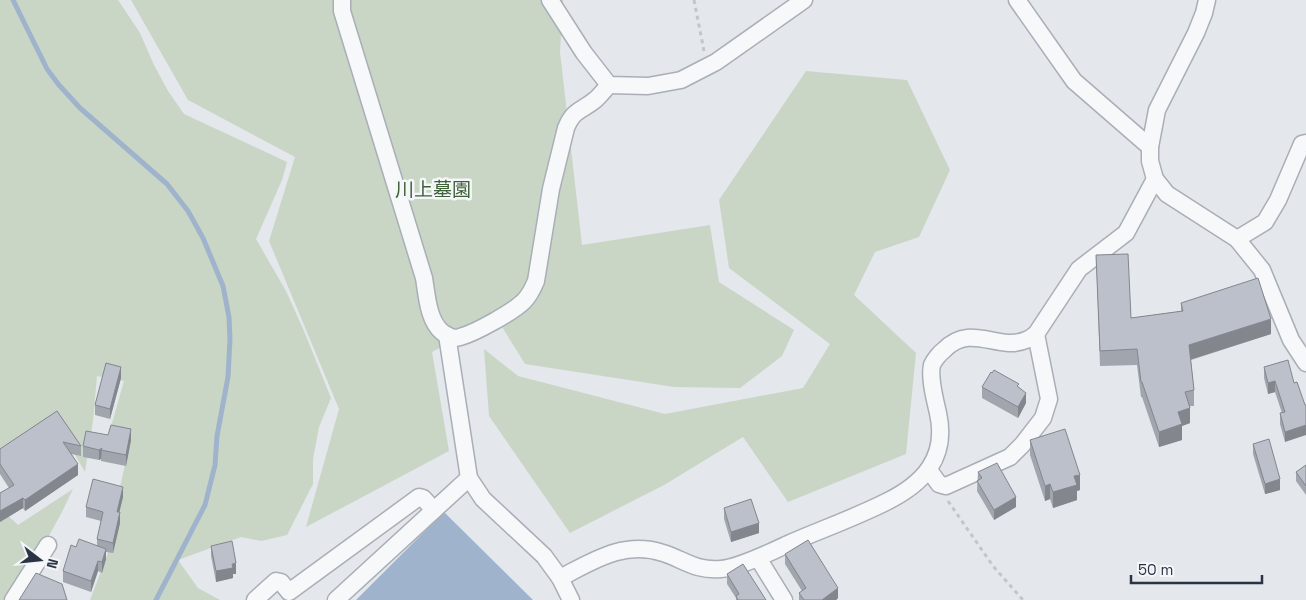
<svg xmlns="http://www.w3.org/2000/svg" width="1306" height="600" viewBox="0 0 1306 600" font-family="'Space Grotesk','Noto Sans JP',sans-serif">
<style>
.green{fill:#c9d6c5}
.water{fill:#9fb4cc}
.lines{fill:none;stroke-linecap:round;stroke-linejoin:round}
.stream{stroke:#9fb4cc;stroke-width:5}
.street-casing{stroke:#a9aeb7;stroke-width:19}
.path{stroke:#c2c5cb;stroke-width:3;stroke-dasharray:4 4;stroke-linecap:butt}
.street{stroke:#f7f8fa;stroke-width:16}
.wall{fill:#a1a5ae}
.shaded-wall{fill:#83868d}
.building{fill:#bbc0ca;stroke:#83868d}
.labels{text-anchor:middle;stroke-width:5;stroke-linejoin:round;paint-order:stroke}
.park-label{font-size:19px;fill:#3f6138;stroke:#f4f6f9}
</style>
<rect width="100%" height="100%" fill="#e4e7ec"/>
<g class="green">
<polygon points="0,0 118,0 140,33 154,65 168,91 184,114 287,162 282,180 256,239 286,291 304,331 331,398 319,427 313,459 313,484 287,535 261,541 241,537 178,560 198,588 220,600 90,600 116,532 119,492 127,455 110,430 124,381 97,376 93,421 85,472 52,415 0,454"/>
<polygon points="131,0 563,0 560,52 582,245 710,225 719,282 794,330 782,356 740,388 674,387 525,364 496,317 432,352 449,451 306,527 339,409 269,241 295,157 188,100"/>
<polygon points="806,71 907,80 950,170 919,237 875,252 854,295 916,353 906,454 788,502 743,437 664,485 570,533 489,416 484,349 518,376 665,414 803,388 830,344 729,268 719,200"/>
<polygon points="73,489 62,512 38,556 6,600 0,600 0,508 18,525"/>
</g>
<polygon class="water" points="444,512 533,600 356,600"/>
<g class="lines">
<polyline class="stream" points="13,0 47,69 59,85 80,108 167,184 188,211 203,238 223,286 229,317 230,339 228,377 217,436 215,465 205,505 156,600"/>
<g class="street-casing">
<g id="street">
<path d="M342 0V11L424 278C427 296 428 320 442 332 447 336 454 339 460 337 475 333 513 312 524 301 529 296 533 288 536 281L551 189 566 128C574 109 580 112 595 100 600 96 604 90 609 85"/>
<polyline points="550,0 584,53 609,85 648,86 681,80 716,62 804,0"/>
<polyline points="1017,0 1074,81 1150,147"/>
<polyline points="1207,0 1204,13 1196,33 1157,110 1150,147 1150,161 1155,179 1167,194 1237,239 1262,270 1291,340 1306,363"/>
<polyline points="1237,239 1265,222 1278,200 1302,144 1306,143"/>
<polyline points="447,335 469,478 483,499 544,556 560,578 571,600"/>
<polyline points="929,470 939,484 946,486 1010,457 1022,445 1043,418 1049,399 1036,334"/>
<polyline points="758,558 784,600"/>
<path d="M560 578C593 561 624 540 663 553 685 560 695 571 721 569 738 568 771 552 788 544 820 530 854 518 886 502 923 484 948 458 938 413 935 400 929 377 932 365 934 360 940 353 944 350 971 322 998 352 1026 340 1030 339 1033 336 1036 334L1079 269 1126 233 1155 179"/>
<polyline points="13,600 48,545"/>
<polyline points="255,600 276,581 281,582 289,592 419,497 423,498 434,510"/>
<polyline points="336,600 469,478"/>
</g>
</g>
<g class="path">
<polyline points="694,0 704,51"/>
<polyline points="948,501 993,566 1023,600"/>
</g>
<use href="#street" class="street"/>
</g>
<g class="wall">
<polygon points="1096,255 1131,318 1181,311 1181,303 1271,334 1191,360 1194,390 1194,406 1189,406 1190,423 1182,426 1182,440 1159,447 1142,397 1141,397 1137,365 1100,366"/>
<polygon points="1288,360 1285,442 1280,424 1280,413 1282,413 1275,392 1268,394 1264,378 1264,367"/>
<polygon points="121,378 110,419 95,415 95,405"/>
<polygon points="982,387 1019,387 1026,403 1018,418 982,398"/>
<polygon points="57,411 81,446 81,456 71,454 78,475 25,511 23,508 0,522 0,493 9,488 0,474 0,449"/>
<polygon points="131,440 126,466 101,461 101,459 99,460 83,457 83,446"/>
<polygon points="1030,440 1080,490 1077,491 1077,500 1053,508 1050,499 1045,501 1030,455"/>
<polygon points="1253,444 1280,490 1265,494 1253,454"/>
<polygon points="1306,465 1306,495 1296,481 1296,472"/>
<polygon points="978,472 1016,507 994,520 977,491"/>
<polygon points="123,497 119,512 120,523 113,553 106,552 106,559 102,573 98,571 91,592 63,582 63,571 76,547 97,545 97,539 101,521 86,517 86,507"/>
<polygon points="724,508 759,533 731,542 724,519"/>
<polygon points="211,546 236,574 233,574 233,578 216,582 211,556"/>
<polygon points="785,554 838,598 836,600 799,600 799,593 802,591 785,564"/>
<polygon points="727,574 766,600 736,600 736,598 727,584"/>
</g>
<g class="shaded-wall">
<polygon points="1271,319 1271,334 1189,360 1189,345"/>
<polygon points="121,367 121,378 110,419 110,409"/>
<polygon points="1275,381 1275,392 1268,394 1268,383"/>
<polygon points="1026,393 1026,403 1018,418 1018,407"/>
<polygon points="1190,408 1190,423 1182,426 1182,440 1159,447 1159,432 1178,412"/>
<polygon points="1306,425 1306,435 1285,442 1285,432"/>
<polygon points="131,429 131,440 126,466 126,455"/>
<polygon points="102,448 101,459 99,460 99,450"/>
<polygon points="78,464 78,475 25,511 25,500"/>
<polygon points="1080,475 1080,490 1077,491 1077,500 1053,508 1053,492 1074,476"/>
<polygon points="1280,479 1280,490 1265,494 1265,484"/>
<polygon points="1050,484 1050,499 1045,501 1045,486"/>
<polygon points="123,487 123,497 117,522 117,512"/>
<polygon points="1016,497 1016,507 994,520 994,510"/>
<polygon points="23,498 23,508 0,522 0,511"/>
<polygon points="120,512 120,523 113,553 113,543"/>
<polygon points="759,523 759,533 731,542 731,532"/>
<polygon points="106,549 106,559 102,573 102,562"/>
<polygon points="98,561 98,571 91,592 91,581"/>
<polygon points="236,563 236,574 233,574 233,578 216,582 216,571"/>
<polygon points="838,588 838,598 836,600 822,600"/>
</g>
<g class="building">
<polygon points="1128,254 1131,318 1183,311 1181,303 1258,278 1271,319 1189,345 1194,390 1185,392 1190,408 1178,412 1182,424 1159,432 1142,382 1141,382 1137,349 1100,351 1096,255"/>
<polygon points="1288,360 1294,383 1297,382 1305,405 1306,405 1306,425 1285,432 1280,413 1285,412 1275,381 1268,383 1264,367"/>
<polygon points="106,363 121,367 110,409 95,405"/>
<polygon points="994,370 1019,384 1017,386 1026,393 1018,407 982,387 991,372 992,373"/>
<polygon points="57,411 81,446 63,442 78,464 25,500 23,498 0,511 0,493 14,485 0,464 0,449"/>
<polygon points="111,425 131,429 126,455 101,450 102,448 99,450 83,446 86,431 108,435"/>
<polygon points="1065,429 1080,475 1074,476 1077,485 1053,492 1050,484 1045,486 1030,440"/>
<polygon points="1269,439 1280,479 1265,484 1253,444"/>
<polygon points="997,463 1016,497 994,510 977,481 982,478 978,472"/>
<polygon points="1306,465 1306,486 1296,472"/>
<polygon points="93,479 123,487 117,512 120,512 113,543 97,539 103,512 86,507"/>
<polygon points="751,499 759,523 731,532 724,508"/>
<polygon points="79,539 106,549 102,562 98,561 91,581 63,571 71,545 76,547"/>
<polygon points="808,540 838,588 822,600 804,600 799,593 806,588 785,554"/>
<polygon points="232,541 236,563 232,564 233,568 216,571 211,546"/>
<polygon points="743,564 766,600 738,600 736,596 739,594 727,574"/>
<polygon points="36,573 62,584 67,600 19,600"/>
</g>
<g class="labels">
<g class="park-label">
<text x="433" y="196">川上墓園</text>
</g>
</g>
<g transform="translate(40 560) rotate(106)" stroke="#f4f6f9" stroke-width="4" paint-order="stroke">
<path d="M0-4L9 19L0 12L-9 19Z" fill="#2b3445"/>
<text y="-8" font-size="14" font-weight="bold" text-anchor="middle" fill="#2b3445">N</text>
</g>
<path d="M1131 575v8h131v-8" fill="none" stroke="#2b3445" stroke-width="2.5"/>
<text x="1138" y="575" font-size="15" fill="#2b3445" stroke="#f4f6f9" stroke-width="4" paint-order="stroke">50 m</text>
</svg>
